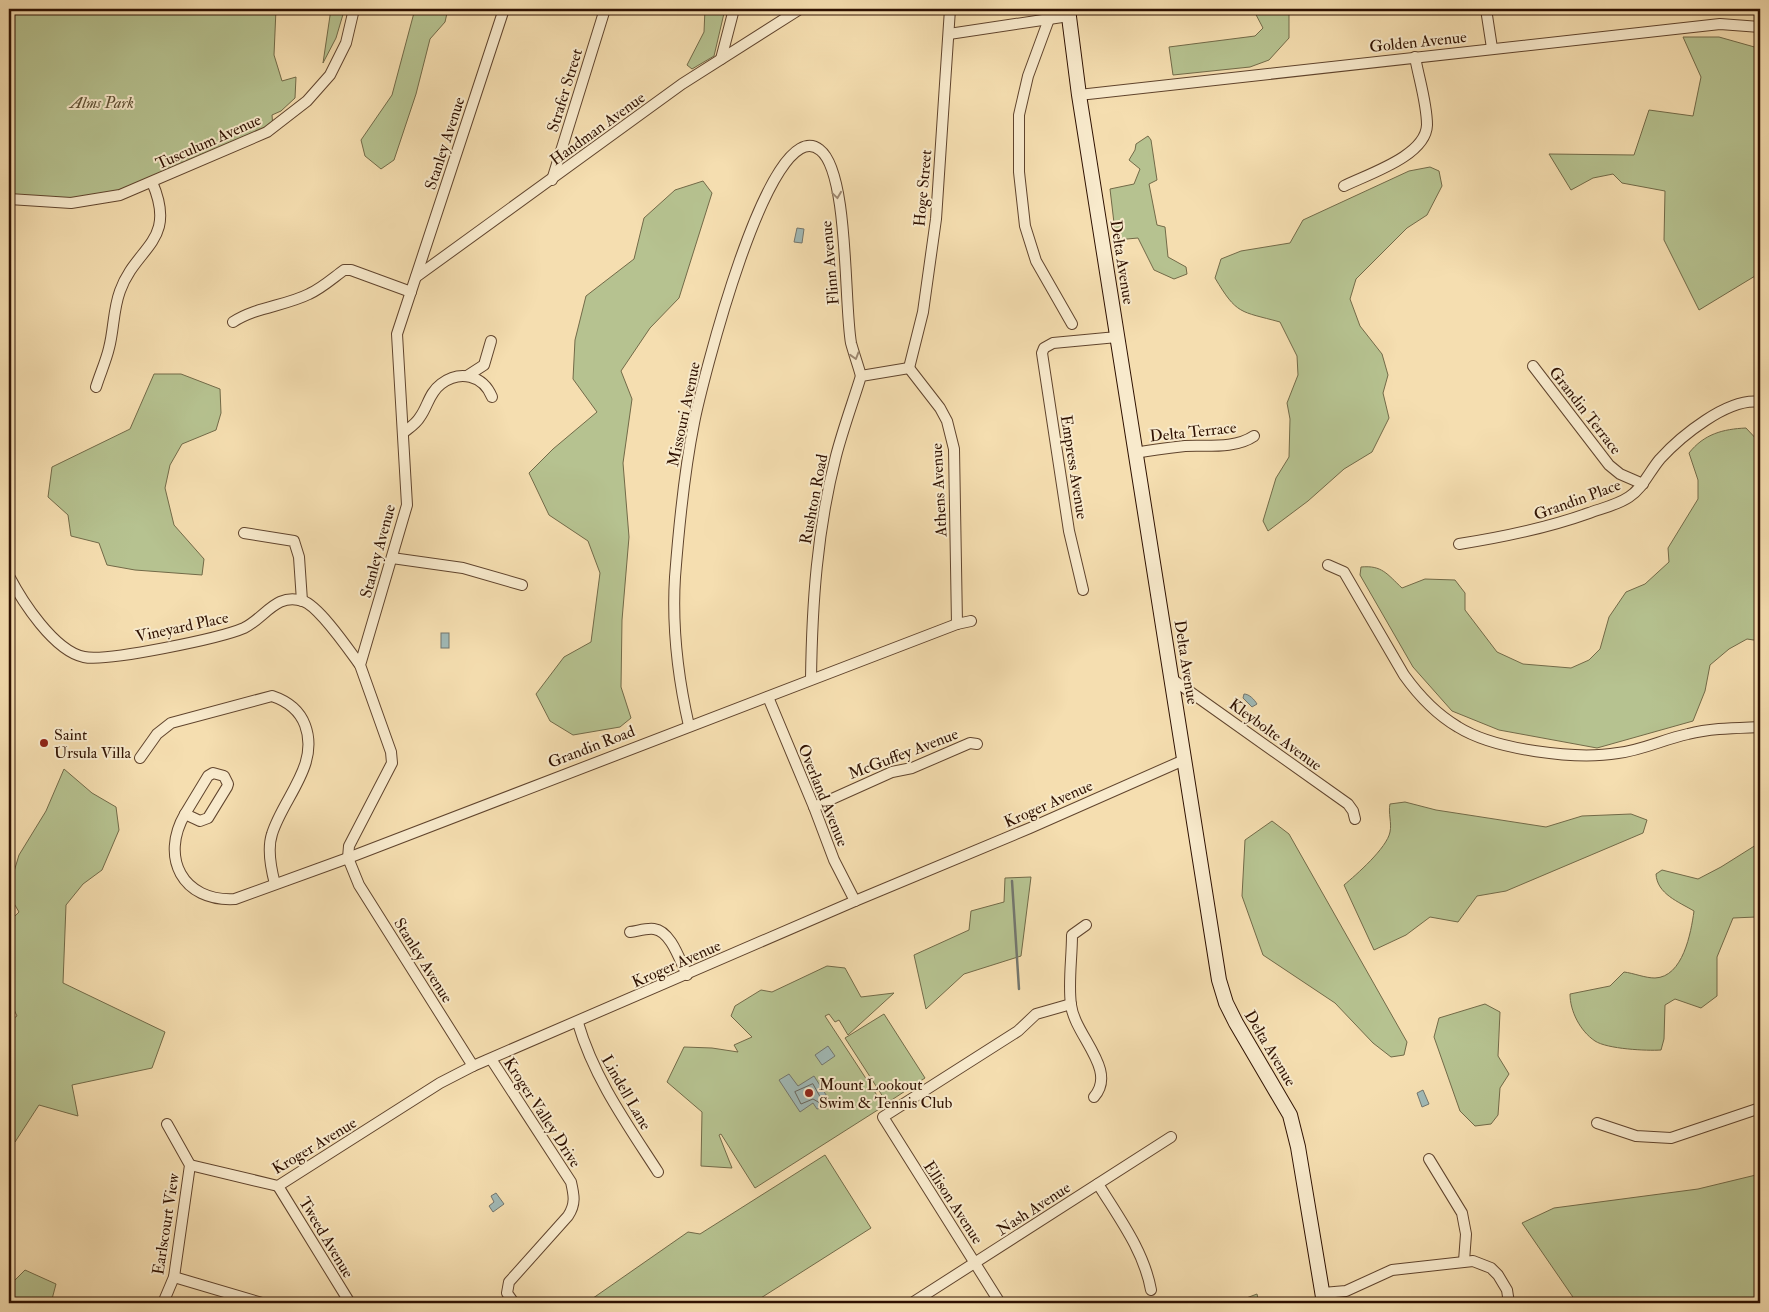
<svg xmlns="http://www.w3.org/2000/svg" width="1769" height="1312" viewBox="0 0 1769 1312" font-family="'IM FELL Double Pica',serif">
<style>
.green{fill:#b6c290;stroke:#726a48}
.water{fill:#a0b9b6;stroke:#73766e}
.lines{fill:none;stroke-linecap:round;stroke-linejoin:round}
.shore{stroke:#68655c;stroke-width:1}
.stream{stroke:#73766e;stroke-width:2.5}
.street-casing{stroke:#60442d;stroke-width:12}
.secondary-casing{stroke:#2f1101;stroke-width:16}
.street{stroke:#f8eacc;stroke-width:10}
.secondary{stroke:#f8eacc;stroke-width:14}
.oneway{stroke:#9e8871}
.poi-dot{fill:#8f2418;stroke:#f8eacc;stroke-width:2}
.labels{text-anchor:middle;stroke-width:4;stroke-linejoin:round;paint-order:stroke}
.street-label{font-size:16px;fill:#2f1101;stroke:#f8eacc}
.park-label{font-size:16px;font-style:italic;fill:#5e4f33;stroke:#f8eacc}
.poi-label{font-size:16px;fill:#2f1101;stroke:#f8eacc;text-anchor:start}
</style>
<rect width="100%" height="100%" fill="#f5deb0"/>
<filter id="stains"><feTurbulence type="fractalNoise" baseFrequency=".004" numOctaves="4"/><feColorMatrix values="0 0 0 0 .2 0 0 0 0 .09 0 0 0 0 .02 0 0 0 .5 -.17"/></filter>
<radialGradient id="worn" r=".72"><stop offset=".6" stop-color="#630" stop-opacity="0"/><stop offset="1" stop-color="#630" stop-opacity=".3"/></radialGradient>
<g class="green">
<polygon points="9,9 276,9 274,55 282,81 296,77 295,98 281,111 272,115 273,128 94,200 9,199"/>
<polygon points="331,9 343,9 344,11 336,38 323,63"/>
<polygon points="415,9 448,9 445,22 430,39 416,94 394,160 381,169 365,156 361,140 392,95"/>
<polygon points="705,9 725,9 714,56 692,69 687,65 704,32"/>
<polygon points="1229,9 1289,9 1289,38 1269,60 1250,67 1173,75 1169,47 1255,36 1263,28 1253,9 1230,14"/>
<polygon points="1683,37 1719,37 1758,48 1760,51 1760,273 1699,310 1664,240 1665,191 1622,183 1613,174 1593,178 1571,190 1549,154 1634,155 1649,110 1693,116 1701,77"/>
<polygon points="1148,136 1151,140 1157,180 1149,184 1157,225 1165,227 1168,257 1186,267 1187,274 1174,279 1154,270 1138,238 1116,240 1110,189 1134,184 1140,169 1129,160 1135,150 1136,144"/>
<path d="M1430 167 1439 171 1442 186 1427 215 1407 228 1356 279 1350 299 1360 326 1382 354 1388 375 1383 393 1389 418 1372 452 1344 469 1308 501 1268 531 1263 521 1276 478 1289 457 1290 419 1287 403 1298 375 1297 356 1280 322C1240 311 1237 315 1215 278L1221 259 1241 251 1290 243 1303 220 1409 171Z"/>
<polygon points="703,181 712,193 679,298 650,328 621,371 632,399 623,463 629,537 622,620 621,687 631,718 620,727 573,735 550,721 536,694 564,657 591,642 600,573 588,541 549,515 529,473 553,449 597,412 573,379 575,340 586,296 634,259 644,218 675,190"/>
<polygon points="154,374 181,374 220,389 221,413 216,430 182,444 170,465 165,488 174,525 204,559 202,575 135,570 107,565 99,543 71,536 68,515 48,497 52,467 130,429"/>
<path d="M1746 428 1760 443V641L1747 639 1729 649 1710 665 1705 691 1693 721 1597 748 1499 730 1452 711 1413 667 1360 575 1361 567C1382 565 1387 574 1402 588L1425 579 1455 580 1465 593V610L1497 652 1523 664 1571 668 1589 660 1600 649 1609 617 1626 592 1645 584 1669 562 1668 548 1698 499V480L1689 453C1704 434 1723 429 1746 428Z"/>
<polygon points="64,769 92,793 116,807 119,830 102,870 83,884 66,905 63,983 165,1032 152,1068 72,1085 78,1116 39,1105 15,1142 9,1141 9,1022 17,1016 9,999 9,922 19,912 9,895 9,888 19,855 46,811"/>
<path d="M1405 802 1436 810 1546 827 1582 816 1631 814 1647 820 1643 833 1506 891 1477 896 1458 922 1430 917 1406 935 1374 950 1344 885C1356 875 1387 848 1390 832 1392 823 1388 813 1390 804Z"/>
<polygon points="1272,821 1289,834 1407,1042 1404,1055 1391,1057 1373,1043 1335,1003 1263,955 1242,896 1245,840"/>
<path d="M1756 845H1760V915L1756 917 1733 918 1717 957V996L1701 1008 1675 999 1665 1005 1664 1039 1661 1050C1647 1051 1607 1049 1595 1041 1580 1031 1570 1011 1570 994L1610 986 1624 972C1633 973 1645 978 1655 978 1683 977 1691 933 1694 911 1679 902 1657 894 1656 874L1662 870 1698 879 1721 867Z"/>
<polygon points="1031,877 1021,956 964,974 926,1009 914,955 969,930 971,911 1004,902 1005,878"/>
<polygon points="827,966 845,968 861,997 894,993 848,1035 839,1020 835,1022 829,1014 825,1016 884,1106 755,1188 721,1134 719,1135 732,1168 701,1166 702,1112 667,1082 684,1047 712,1048 738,1052 734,1045 752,1037 731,1016 735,1006 761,990 772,992"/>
<polygon points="1485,1004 1500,1012 1498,1056 1509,1074 1500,1088 1498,1115 1491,1124 1475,1126 1460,1111 1434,1037 1439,1018"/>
<polygon points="884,1014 925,1078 887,1103 845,1038"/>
<polygon points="825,1155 871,1228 753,1303 586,1303 688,1232 700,1234"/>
<polygon points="1760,1174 1760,1303 1577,1303 1522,1223 1554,1208 1698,1189"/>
<polygon points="25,1270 56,1284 51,1303 9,1303 9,1286"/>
<polygon points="1257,1294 1259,1303 1233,1303"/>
</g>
<g class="water">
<polygon points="797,228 804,229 802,243 794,242"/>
<rect x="441" y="633" width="8" height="15"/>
<path d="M1244 694C1249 694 1254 699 1257 704L1252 707 1243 698Z"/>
<polygon points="828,1046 835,1056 822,1065 815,1055"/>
<polygon points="789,1074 798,1086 814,1076 830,1101 825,1107 817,1109 813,1103 800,1112 779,1080"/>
<polygon points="1423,1090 1429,1104 1422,1107 1417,1093"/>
<polygon points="496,1193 504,1204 493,1212 489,1206 494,1202 491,1196"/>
</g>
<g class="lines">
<polygon class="shore" points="813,1084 823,1102 820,1103 813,1099 801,1104 795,1092"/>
<polyline class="stream" points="1012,881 1019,989"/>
<g class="street-casing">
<g id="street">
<polyline points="1486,9 1492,48"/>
<polyline points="1049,19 1028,76 1019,115 1019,172 1025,226 1036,261 1072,324"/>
<polyline points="949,34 1069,16"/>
<polyline points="721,59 734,9"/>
<polyline points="1079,95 1720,24 1760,27"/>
<polyline points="552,180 605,9"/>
<path d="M1344 186C1368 174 1426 156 1427 125 1427 104 1419 79 1415 57"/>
<polyline points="9,199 71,203 120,195 267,132 307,101 330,75 346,43 354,9"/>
<polyline points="416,277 682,84 800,9"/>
<path d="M233 322C256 307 285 306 309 294 322 288 333 278 344 270H351L411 292"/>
<polyline points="1533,366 1609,465 1620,474 1643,484"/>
<polyline points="909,368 923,312 936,219 950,9"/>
<polyline points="909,368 940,408 947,421 954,449 957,624"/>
<polyline points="467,376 484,365 491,341"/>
<path d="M96 387C100 374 106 361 109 348 114 329 113 310 120 291 136 246 178 242 152 182"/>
<path d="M403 433C409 428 416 424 420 417 428 406 429 393 441 384 460 370 483 375 492 397"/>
<path d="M1135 453C1152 450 1168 448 1185 446 1207 445 1235 449 1254 436"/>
<polyline points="244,533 294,541 299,557 302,601"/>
<path d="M1459 544C1504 537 1547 528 1589 513 1603 508 1617 505 1629 497 1643 488 1649 472 1660 459 1680 437 1728 397 1760 402"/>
<polyline points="392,558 463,568 522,585"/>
<path d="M1328 565 1344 572 1404 675C1419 696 1436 714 1458 727 1495 750 1576 760 1618 753 1643 750 1664 739 1688 734 1712 728 1736 728 1760 727"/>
<path d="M9 576C22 601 54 651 84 657 107 662 221 638 244 628 265 618 276 592 303 601 319 606 349 650 360 665"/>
<polyline points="1083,590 1069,531 1042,353 1044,348 1053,343 1117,337"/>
<path d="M811 679C812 604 817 530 836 456 843 429 853 402 861 376L909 368"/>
<polyline points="1172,679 1348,804 1353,811 1355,819"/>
<polyline points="768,697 814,807 834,860 855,901"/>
<path d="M689 726C678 678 672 626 675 577 679 525 684 473 694 423 700 392 769 109 820 150 849 172 844 304 851 343 854 354 858 365 861 376"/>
<path d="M140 758 157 734 171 723 272 696C287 701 299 709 305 725 320 765 283 798 272 834 267 849 271 869 275 884"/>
<polygon points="213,773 224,776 228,784 227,787 208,818 200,821 185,814 208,776"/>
<polyline points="814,807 892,772 912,768 970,743 977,744"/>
<path d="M185 814C160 857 182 902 235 899L348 858 957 624 971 621"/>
<path d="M1086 925 1072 935C1072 958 1068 983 1071 1005 1075 1036 1118 1070 1094 1097"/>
<path d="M630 932C638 931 646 928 654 929 671 931 680 961 687 975"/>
<path d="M578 1023C594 1078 627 1124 658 1172"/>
<path d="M491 1059 571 1182C574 1195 576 1204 568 1216L509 1282 507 1293 514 1303"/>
<polyline points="473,1066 359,885 348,858 349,846 392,763 391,752 360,665 407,505 397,334 504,9"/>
<polyline points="1597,1123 1636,1136 1671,1138 1760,1108"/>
<polyline points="1429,1159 1462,1213 1466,1234 1464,1261"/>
<polyline points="190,1165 278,1186 440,1083 473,1066 855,901 1030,828 1184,760"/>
<path d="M1098 1184C1119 1218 1144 1251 1151 1290"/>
<polyline points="278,1186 350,1303"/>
<polyline points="174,1277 262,1303"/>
<polyline points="1323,1293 1346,1291 1392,1270 1473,1261 1491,1268 1498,1275 1507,1290 1509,1303"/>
<polyline points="163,1303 174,1277 190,1165 167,1124"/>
<polyline points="912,1303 1171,1137"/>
<polyline points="1000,1303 883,1117 1018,1031 1036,1014 1071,1004"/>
</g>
</g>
<g class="secondary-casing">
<polyline id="secondary" points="1068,9 1079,95 1219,980 1226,1003 1236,1023 1290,1115 1298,1147 1324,1303"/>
</g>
<use href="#street" class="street"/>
<use href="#secondary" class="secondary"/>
</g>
<defs><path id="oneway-chevron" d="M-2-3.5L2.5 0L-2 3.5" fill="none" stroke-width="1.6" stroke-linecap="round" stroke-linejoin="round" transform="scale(1.25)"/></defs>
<g class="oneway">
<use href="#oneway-chevron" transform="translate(837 195) rotate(82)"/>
<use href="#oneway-chevron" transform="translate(855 356) rotate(73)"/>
</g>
<g class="poi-dot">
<circle cx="44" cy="743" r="5"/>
<circle cx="809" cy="1093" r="5"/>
</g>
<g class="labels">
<g class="street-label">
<text transform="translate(1418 41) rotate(-6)" y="6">Golden Avenue</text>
<text transform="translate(564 90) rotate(-73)" y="6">Strafer Street</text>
<text transform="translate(597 128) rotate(-36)" y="6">Handman Avenue</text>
<text transform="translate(208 141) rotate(-24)" y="6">Tusculum Avenue</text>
<text transform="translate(444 143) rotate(-72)" y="6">Stanley Avenue</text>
<text transform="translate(922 188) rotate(-85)" y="6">Hoge Street</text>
<text transform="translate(1123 262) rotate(81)" y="6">Delta Avenue</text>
<text transform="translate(829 263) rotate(-95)" y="6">Flinn Avenue</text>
<text transform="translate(1586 410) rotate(52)" y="6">Grandin Terrace</text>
<text transform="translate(683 414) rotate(-78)" y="6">Missouri Avenue</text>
<text transform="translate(1193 431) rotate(-6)" y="6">Delta Terrace</text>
<text transform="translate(1075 467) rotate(81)" y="6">Empress Avenue</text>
<text transform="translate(938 490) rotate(-93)" y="6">Athens Avenue</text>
<text transform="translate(813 499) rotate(-79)" y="6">Rushton Road</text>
<text transform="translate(1577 499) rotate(-20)" y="6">Grandin Place</text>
<text transform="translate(377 551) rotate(-75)" y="6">Stanley Avenue</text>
<text transform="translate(182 626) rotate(-12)" y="6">Vineyard Place</text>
<text transform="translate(1187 662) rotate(81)" y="6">Delta Avenue</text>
<text transform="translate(1276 734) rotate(36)" y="6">Kleybolte Avenue</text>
<text transform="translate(591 746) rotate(-21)" y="6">Grandin Road</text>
<text transform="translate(903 753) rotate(-21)" y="6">McGuffey Avenue</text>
<text transform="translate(824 795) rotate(68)" y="6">Overland Avenue</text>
<text transform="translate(1048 803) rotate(-24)" y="6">Kroger Avenue</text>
<text transform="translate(424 960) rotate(58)" y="6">Stanley Avenue</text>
<text transform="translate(676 963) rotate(-24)" y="6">Kroger Avenue</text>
<text transform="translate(1271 1048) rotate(59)" y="6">Delta Avenue</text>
<text transform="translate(627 1092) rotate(60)" y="6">Lindell Lane</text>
<text transform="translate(543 1112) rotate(57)" y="6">Kroger Valley Drive</text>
<text transform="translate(314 1145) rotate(-31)" y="6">Kroger Avenue</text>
<text transform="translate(954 1202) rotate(57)" y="6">Ellison Avenue</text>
<text transform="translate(1033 1208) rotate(-33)" y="6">Nash Avenue</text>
<text transform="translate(165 1224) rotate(-81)" y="6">Earlscourt View</text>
<text transform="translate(327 1237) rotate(59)" y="6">Tweed Avenue</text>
</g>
<g class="park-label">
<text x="102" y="108">Alms Park</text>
</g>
<g class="poi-label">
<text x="54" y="740">Saint<tspan x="54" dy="18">Ursula Villa</tspan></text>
<text x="819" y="1090">Mount Lookout<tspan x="819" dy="18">Swim &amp; Tennis Club</tspan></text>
</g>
</g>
<rect width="1769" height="1312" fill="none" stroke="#f5deb0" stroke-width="30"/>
<rect x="10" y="10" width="1749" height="1292" fill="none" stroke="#2f1101" stroke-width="2.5"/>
<rect x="15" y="15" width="1739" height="1282" fill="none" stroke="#2f1101"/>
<rect width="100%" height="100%" filter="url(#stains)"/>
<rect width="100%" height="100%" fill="url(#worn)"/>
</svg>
